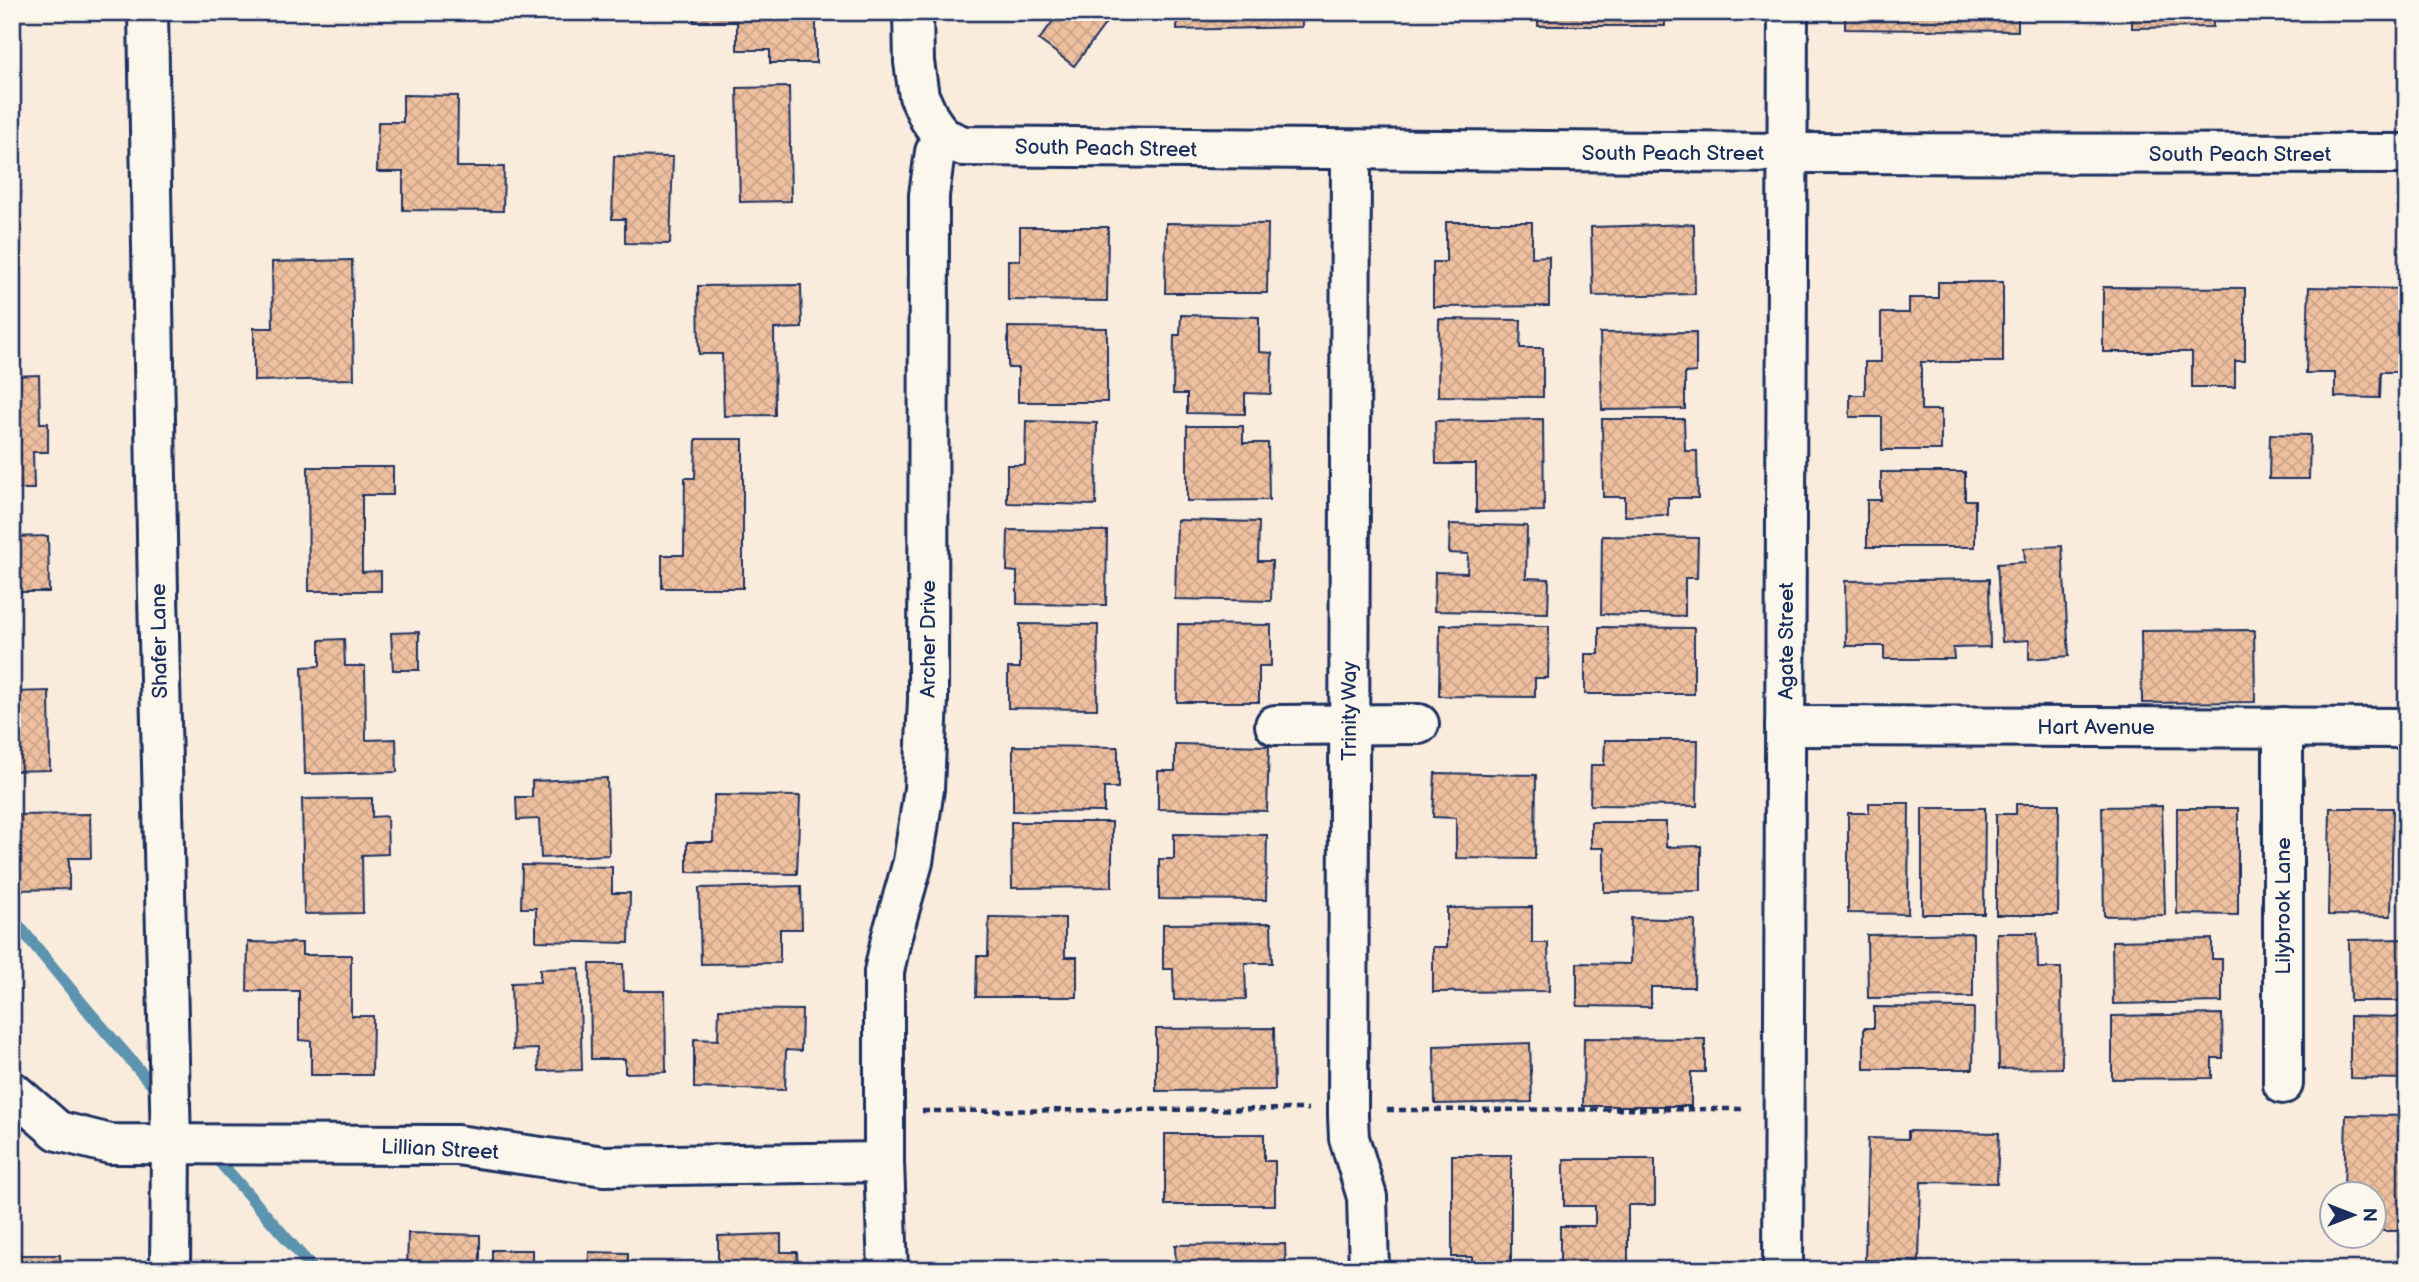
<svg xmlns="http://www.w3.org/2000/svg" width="2419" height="1282" viewBox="0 0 2419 1282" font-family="'Balsamiq Sans',sans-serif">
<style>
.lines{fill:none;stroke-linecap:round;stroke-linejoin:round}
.stream{stroke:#5b93ae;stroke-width:12}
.building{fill:url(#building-cross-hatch);stroke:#1b2f5e;stroke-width:2}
.street-casing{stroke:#1b2f5e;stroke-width:44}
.secondary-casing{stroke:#1b2f5e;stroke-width:44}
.path{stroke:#1b2f5e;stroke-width:4.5;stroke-dasharray:7 5;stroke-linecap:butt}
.street{stroke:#fbf7ec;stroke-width:38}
.secondary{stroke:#fbf7ec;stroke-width:38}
.labels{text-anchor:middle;stroke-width:5;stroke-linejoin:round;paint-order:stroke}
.street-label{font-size:21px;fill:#1b2f5e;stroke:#fbf7ec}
</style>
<defs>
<pattern id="building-cross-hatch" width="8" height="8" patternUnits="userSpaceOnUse" patternTransform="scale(1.75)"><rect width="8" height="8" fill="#efc09f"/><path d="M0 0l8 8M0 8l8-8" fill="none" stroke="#cca58b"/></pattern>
</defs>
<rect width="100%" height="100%" fill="#f9ecdd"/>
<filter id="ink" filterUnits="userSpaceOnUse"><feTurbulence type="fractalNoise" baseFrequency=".0143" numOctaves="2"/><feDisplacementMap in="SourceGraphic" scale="14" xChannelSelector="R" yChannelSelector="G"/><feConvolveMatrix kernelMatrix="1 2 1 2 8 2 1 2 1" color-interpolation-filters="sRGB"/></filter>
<g filter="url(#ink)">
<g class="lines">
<g class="stream">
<polyline points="12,921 19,926 90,1013 159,1093"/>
<polyline points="211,1152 314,1270"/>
</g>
</g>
<g class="building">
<polygon points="694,12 816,12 816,63 770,63 770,50 737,50 737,22 694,22"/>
<polygon points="1042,12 1114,12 1074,66 1039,40 1053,21"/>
<polygon points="1177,12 1302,12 1302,27 1177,30"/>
<rect x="1538" y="12" width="127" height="14"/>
<polygon points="1845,12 2018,12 2018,31 1845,29"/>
<polygon points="2132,12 2213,12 2213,27 2132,28"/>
<polygon points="2298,12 2407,12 2407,14 2298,15"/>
<polygon points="789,87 791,201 740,202 737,88"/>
<polygon points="403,95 458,96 457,167 504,167 503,211 403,210 403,172 377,172 378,122 403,122"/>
<polygon points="614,156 673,157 670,244 625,243 625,219 612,219"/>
<polygon points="1446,222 1532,222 1532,257 1549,256 1549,306 1433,307 1433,262 1446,262"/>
<polygon points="1166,223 1268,224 1267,293 1165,293"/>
<polygon points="1694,224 1695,294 1593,296 1591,227"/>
<polygon points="1020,227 1108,227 1107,301 1008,300 1008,260 1020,260"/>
<polygon points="352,260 354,379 254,381 254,328 273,328 272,262"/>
<polygon points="1938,282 2003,282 2003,362 1921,362 1921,410 1941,410 1941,450 1882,450 1882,417 1850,417 1850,395 1865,395 1865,362 1881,362 1881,313 1909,313 1909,298 1938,298"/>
<polygon points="801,285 802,328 774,329 775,415 724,416 722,354 699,354 698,286"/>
<polygon points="2103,287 2245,288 2245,361 2235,361 2235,387 2192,387 2192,352 2103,352"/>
<polygon points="2309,287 2407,289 2407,372 2381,372 2380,398 2335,397 2335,373 2306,373"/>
<polygon points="1181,315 1259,317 1259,352 1272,353 1271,394 1245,393 1245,414 1187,413 1187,394 1173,394 1174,335 1180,335"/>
<polygon points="1439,319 1521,320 1520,348 1543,348 1543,397 1438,396"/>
<polygon points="1008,327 1107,328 1107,402 1018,402 1018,368 1008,368"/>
<polygon points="1696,332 1696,372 1685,373 1685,409 1602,410 1600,333"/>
<polygon points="39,375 40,423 48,423 48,452 33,452 34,489 12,489 12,376"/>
<polygon points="1543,419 1544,511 1476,512 1476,464 1436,464 1435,421"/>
<polygon points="1602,419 1684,419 1685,451 1697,451 1698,498 1668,498 1668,515 1625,516 1625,497 1603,497"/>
<polygon points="1026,421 1097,423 1096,505 1007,503 1007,465 1025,465"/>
<polygon points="1187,426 1243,426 1243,443 1268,443 1269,500 1187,501"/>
<polygon points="2270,434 2310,435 2309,479 2269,479"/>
<polygon points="696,439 743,439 743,588 662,588 662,555 684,555 685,478 695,478"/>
<polygon points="308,467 393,467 393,495 362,495 362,572 381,571 381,591 309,591"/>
<polygon points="1881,472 1965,472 1965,500 1975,500 1975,547 1867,547 1867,500 1881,500"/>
<polygon points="1177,520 1259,522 1258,561 1272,561 1271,601 1175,599"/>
<polygon points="1450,524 1527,526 1526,578 1549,579 1548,613 1434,611 1435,572 1467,573 1468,554 1449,553"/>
<polygon points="1008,530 1107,531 1106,605 1017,604 1017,572 1007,571"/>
<polygon points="48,536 49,592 12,592 12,537"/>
<polygon points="1602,536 1698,538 1697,578 1685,578 1685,616 1601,614"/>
<polygon points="2062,546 2069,656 2029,659 2029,640 2002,642 1997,564 2025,562 2024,548"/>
<polygon points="1989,579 1990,647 1953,648 1954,659 1884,659 1884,646 1846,646 1845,581"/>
<polygon points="1020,624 1098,625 1097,709 1008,708 1008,668 1020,668"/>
<polygon points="1178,624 1271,625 1271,666 1259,666 1259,702 1177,702"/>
<polygon points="1440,625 1549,626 1548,678 1535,678 1535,697 1439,696"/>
<polygon points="1599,627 1694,628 1694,694 1585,694 1585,654 1599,654"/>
<polygon points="2254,630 2255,702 2142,703 2141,631"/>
<polygon points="419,632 419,670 393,670 391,633"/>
<polygon points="344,639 345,666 365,666 366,740 396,739 397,772 305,774 302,667 320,666 320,640"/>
<polygon points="49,691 50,770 12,771 12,692"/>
<polygon points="1605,740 1698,740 1697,806 1590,805 1591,765 1604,765"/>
<polygon points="1175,744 1269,746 1267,811 1158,809 1158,771 1175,771"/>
<polygon points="1013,746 1118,747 1118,788 1104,788 1104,812 1013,811"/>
<polygon points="1435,773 1536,775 1535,859 1456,858 1456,818 1433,817"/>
<polygon points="607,778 609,855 541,858 539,819 517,820 516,797 532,797 532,781"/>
<polygon points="714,795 800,796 797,874 687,872 687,842 713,842"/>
<polygon points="372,798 372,817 387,816 388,854 362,855 363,913 304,914 302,799"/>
<polygon points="1869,803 1909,803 1908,914 1848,913 1848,813 1869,813"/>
<polygon points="2016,804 2059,804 2058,915 1996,915 1996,814 2016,814"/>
<polygon points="2162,806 2165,915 2104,916 2102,807"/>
<polygon points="1922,808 1985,808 1984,914 1922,914"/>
<polygon points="2177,808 2238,808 2238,915 2177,914"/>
<polygon points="2330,808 2393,808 2391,916 2328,915"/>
<polygon points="90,814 91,858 69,858 69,889 12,890 12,815"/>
<polygon points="1011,822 1112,822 1112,887 1012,888"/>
<polygon points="1591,822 1666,822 1666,847 1701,846 1701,891 1604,892 1604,848 1591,848"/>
<polygon points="1174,834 1267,835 1266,900 1159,899 1159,859 1174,859"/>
<polygon points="522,865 612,867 612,893 630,893 629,943 536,941 536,908 521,908"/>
<polygon points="801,886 802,929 780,929 780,963 701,964 699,888"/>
<polygon points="1532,907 1532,943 1548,943 1549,991 1433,992 1433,947 1447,947 1447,908"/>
<polygon points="989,917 1065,918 1065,957 1077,957 1077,997 976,997 977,956 988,956"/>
<polygon points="1631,918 1695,920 1694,987 1651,987 1651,1007 1577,1006 1577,963 1630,964"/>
<polygon points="1271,923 1272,963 1245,963 1246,999 1174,1000 1173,969 1163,969 1163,924"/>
<polygon points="1973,933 1973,997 1868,998 1867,935"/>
<polygon points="1997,933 2037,933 2038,968 2061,968 2062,1068 1999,1069"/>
<polygon points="2212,939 2212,959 2222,959 2222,1002 2113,1004 2112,941"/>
<polygon points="2407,939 2407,1001 2350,1001 2349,940"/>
<polygon points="248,942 302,943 302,955 351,955 351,1016 373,1016 372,1075 311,1075 311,1041 299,1040 299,991 247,991"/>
<polygon points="590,964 623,964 624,991 665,991 666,1072 625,1073 625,1059 591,1059"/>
<polygon points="579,968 582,1070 539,1071 538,1049 513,1050 511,983 540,982 540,969"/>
<polygon points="1874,1007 1974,1008 1973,1069 1864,1069 1864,1028 1874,1028"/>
<polygon points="719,1009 802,1010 801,1051 786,1050 785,1090 694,1088 694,1039 718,1040"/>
<polygon points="2222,1014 2223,1058 2212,1058 2212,1078 2112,1079 2112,1016"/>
<polygon points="2350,1016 2407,1017 2407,1079 2350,1078"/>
<polygon points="1274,1028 1275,1090 1156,1091 1156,1029"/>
<polygon points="1584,1038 1705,1039 1705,1072 1691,1072 1691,1106 1583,1106"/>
<polygon points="1530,1043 1532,1102 1435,1104 1434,1046"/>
<polygon points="2346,1115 2407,1116 2407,1231 2374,1231 2374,1194 2344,1194"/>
<polygon points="1908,1131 1999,1133 1997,1183 1921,1182 1919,1262 1865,1260 1868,1138 1908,1139"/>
<polygon points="1165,1134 1264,1134 1264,1161 1275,1161 1275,1205 1165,1205"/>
<polygon points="1452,1155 1511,1155 1511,1270 1472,1270 1472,1257 1452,1257"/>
<polygon points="1564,1159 1655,1159 1655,1205 1628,1205 1628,1270 1560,1270 1560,1226 1595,1226 1595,1206 1564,1206"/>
<polygon points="408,1233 480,1235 480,1270 407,1270"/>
<polygon points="781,1234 781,1252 797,1252 798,1270 718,1270 718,1236"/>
<polygon points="1285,1244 1286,1270 1176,1270 1175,1245"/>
<rect x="492" y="1250" width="40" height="20"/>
<polygon points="589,1252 628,1253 628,1270 588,1270"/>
<polygon points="12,1255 60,1255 61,1270 12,1270"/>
</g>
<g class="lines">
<g class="street-casing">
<g id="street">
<polyline points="148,12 158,595 171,1145 170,1270"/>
<polyline points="1351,151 1348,1116 1349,1138 1367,1197 1369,1270"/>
<polyline points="1275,725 1419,724"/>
<polyline points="1785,726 2407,728"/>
<polyline points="2283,727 2283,1084"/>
<polyline points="12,1091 58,1131 110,1144 457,1145 604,1166 884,1162"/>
<polyline points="888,1270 884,1162 884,972 891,939 913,862 924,789 928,699 929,195 935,152 942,137"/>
<polyline points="1783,1270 1788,12"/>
</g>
</g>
<g class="secondary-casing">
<polyline id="secondary" points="913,12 914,62 919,96 929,118 942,137 963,146 1788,153 2407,154"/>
</g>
<g class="path">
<polyline points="1387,1110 1746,1109"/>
<polyline points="922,1111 1309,1109"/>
</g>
<use href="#street" class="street"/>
<use href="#secondary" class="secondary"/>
</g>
</g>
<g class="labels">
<g class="street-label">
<text transform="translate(1106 148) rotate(1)" y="7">South Peach Street</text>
<text x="1673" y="160">South Peach Street</text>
<text x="2240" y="161">South Peach Street</text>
<text transform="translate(928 639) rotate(-90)" y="7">Archer Drive</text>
<text transform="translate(159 641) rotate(-91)" y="7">Shafer Lane</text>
<text transform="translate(1786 641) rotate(-90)" y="7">Agate Street</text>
<text transform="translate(1349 711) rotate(-90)" y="7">Trinity Way</text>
<text x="2096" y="734">Hart Avenue</text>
<text transform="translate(2283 906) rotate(-90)" y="7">Lilybrook Lane</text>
<text transform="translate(440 1149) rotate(3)" y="7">Lillian Street</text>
</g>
</g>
<rect width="2419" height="1282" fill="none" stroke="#fbf7ec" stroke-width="42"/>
<rect x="21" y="21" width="2377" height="1240" fill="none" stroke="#1b2f5e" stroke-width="2.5" filter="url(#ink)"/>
<g transform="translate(2353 1215) rotate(90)"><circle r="33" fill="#fbf7ec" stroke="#a1a7b3" stroke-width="2"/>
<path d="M0-5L12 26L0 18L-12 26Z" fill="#1b2f5e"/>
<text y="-10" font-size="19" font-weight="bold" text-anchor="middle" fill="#1b2f5e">N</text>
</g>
</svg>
